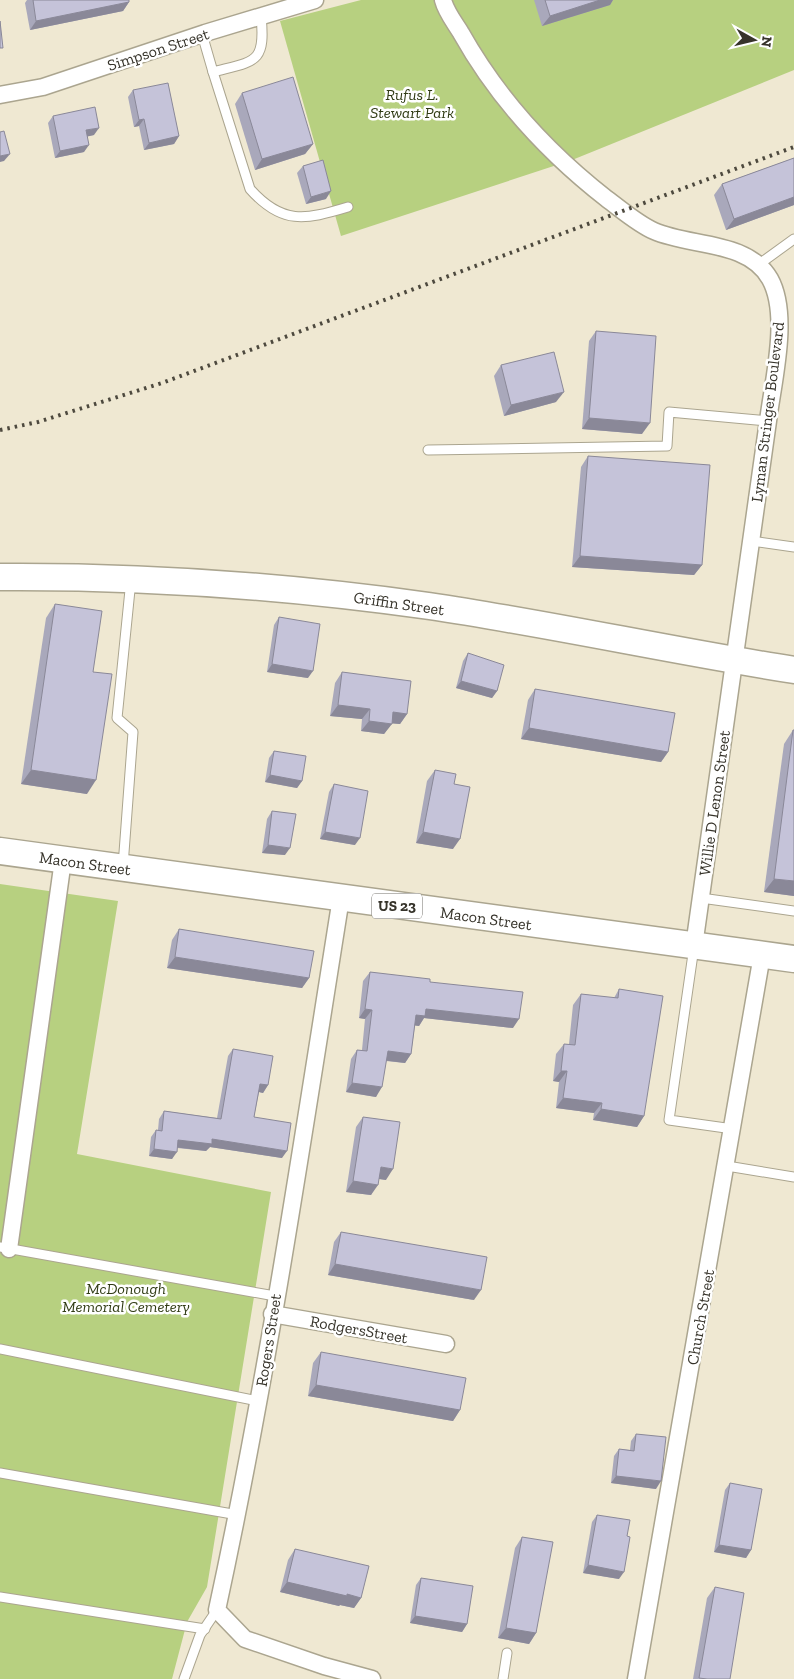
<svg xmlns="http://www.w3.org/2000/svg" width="794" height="1679" viewBox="0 0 794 1679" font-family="'Zilla Slab',serif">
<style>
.green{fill:#b7d080}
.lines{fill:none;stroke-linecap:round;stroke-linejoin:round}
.service-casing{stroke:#aba58f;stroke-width:11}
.minor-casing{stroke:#aba58f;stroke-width:19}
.primary-casing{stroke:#aba58f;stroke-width:29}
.service{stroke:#fff;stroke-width:9}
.minor{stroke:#fff;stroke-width:16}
.primary{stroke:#fff;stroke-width:26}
.rail{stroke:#4d493e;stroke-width:4;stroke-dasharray:2.5 5;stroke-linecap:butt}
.wall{fill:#a9a8bb}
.shaded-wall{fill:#8a8898}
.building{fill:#c5c3d9;stroke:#8a8898}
.labels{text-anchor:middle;stroke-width:5;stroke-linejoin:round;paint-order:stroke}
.shield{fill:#fff;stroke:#72706a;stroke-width:1}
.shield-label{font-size:15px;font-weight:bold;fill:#36332a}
.street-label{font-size:16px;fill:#36332a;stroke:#fff}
.park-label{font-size:16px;font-style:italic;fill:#303b14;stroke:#fff}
</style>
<rect width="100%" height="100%" fill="#efe8d2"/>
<g class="green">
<polygon points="361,0 794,0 794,70 572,160 341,236 280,21"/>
<polygon points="0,884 118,901 77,1154 271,1192 207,1587 187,1622 172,1679 0,1679"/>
</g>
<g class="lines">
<g class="service-casing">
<g id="service">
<path d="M202 34 213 72C255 61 266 64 261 16"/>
<path d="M213 72 250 189C282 225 305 220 348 207"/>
<polyline points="758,265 794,239"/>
<polyline points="428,450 667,446 669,412 768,421"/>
<polyline points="751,541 794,547"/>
<polyline points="123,866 133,732 117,718 131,580"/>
<polyline points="701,898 794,911"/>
<polyline points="694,947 669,1120 733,1129"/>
<polyline points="727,1166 794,1177"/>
<polyline points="0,1247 275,1296"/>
<polyline points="0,1349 258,1401"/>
<polyline points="0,1473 238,1515"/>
<polyline points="0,1597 205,1629"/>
<polyline points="184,1679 200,1635 217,1610"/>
<polyline points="503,1679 507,1653"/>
</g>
</g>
<g class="minor-casing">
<g id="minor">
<path d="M443 0C446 12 455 23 461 33 498 99 548 153 607 199 622 210 638 224 654 231 690 247 748 240 770 279 790 315 773 381 768 421L694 946"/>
<polyline points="0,95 43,87 205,33 315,0"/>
<path d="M341 898C303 1136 268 1375 217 1610L245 1639 324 1666 372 1679"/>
<polyline points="9,1249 63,860"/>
<polyline points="272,1314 446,1344"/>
<polyline points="636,1679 762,955"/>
</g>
</g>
<g class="primary-casing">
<g id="primary">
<path d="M0 577C144 576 287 586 429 606 551 624 672 651 794 670"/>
<polyline points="0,851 794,959"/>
</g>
</g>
<use href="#service" class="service"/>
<use href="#minor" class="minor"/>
<use href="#primary" class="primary"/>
<polyline class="rail" points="0,430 38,422 162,383 794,147"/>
</g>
<g class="wall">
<polygon points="27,0 129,0 129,2 123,11 30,30 25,3"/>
<polygon points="534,0 613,0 610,5 542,26"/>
<polygon points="133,90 179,136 174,144 144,150 139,126 134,127 128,97"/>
<polygon points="242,93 313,144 305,154 255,170 235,104"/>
<polygon points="53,116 94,135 88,136 84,152 55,158 48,123"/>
<polygon points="794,158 794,205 726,230 714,195 722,184"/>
<polygon points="303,166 326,199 306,204 297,173"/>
<polygon points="596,331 642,434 582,429 589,341"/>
<polygon points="501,365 556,402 504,416 494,376"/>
<polygon points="588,456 702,565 694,575 572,567 581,467"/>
<polygon points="55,604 87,794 21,784 46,618"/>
<polygon points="279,617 308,678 267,672 274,625"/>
<polygon points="468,653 497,691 492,698 456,688 463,661"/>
<polygon points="342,672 407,714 400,724 392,723 384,734 361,731 362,719 330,716 335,683"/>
<polygon points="535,689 668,752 661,762 521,739 528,700"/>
<polygon points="793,730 794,730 794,896 764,892 784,744"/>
<polygon points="274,751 302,781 297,788 265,782 269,758"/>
<polygon points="435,770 454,784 453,849 416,843 427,781"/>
<polygon points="334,784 355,845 320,839 329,792"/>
<polygon points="272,811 285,855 262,853 267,819"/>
<polygon points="179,929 309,978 302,988 167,968 172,940"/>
<polygon points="370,972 430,982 513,1028 424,1018 419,1026 415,1025 411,1054 405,1063 386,1061 376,1097 346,1092 351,1059 357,1050 362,1050 365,1019 359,1018 363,981"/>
<polygon points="619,989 644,1116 637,1127 593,1120 594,1113 556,1108 559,1082 553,1081 556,1054 564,1044 569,1044 573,1005 581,994 614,998"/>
<polygon points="233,1049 268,1085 263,1093 259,1092 254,1117 282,1158 210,1147 206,1151 177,1148 172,1159 149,1156 151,1137 156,1130 158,1130 159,1119 164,1111 217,1118 228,1056"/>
<polygon points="363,1117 386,1180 379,1179 371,1195 346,1192 356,1127"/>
<polygon points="341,1232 474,1300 328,1275 334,1242"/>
<polygon points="321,1352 460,1410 453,1421 308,1396 313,1363"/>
<polygon points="636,1434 656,1489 611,1483 614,1456 619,1449 630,1450 631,1441"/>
<polygon points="730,1483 751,1550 746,1558 714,1552 725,1490"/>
<polygon points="597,1515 619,1579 583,1573 592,1522"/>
<polygon points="522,1537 536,1633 529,1644 498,1638 515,1548"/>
<polygon points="295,1549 361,1598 354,1608 340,1605 339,1606 280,1592 288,1560"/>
<polygon points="421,1578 467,1624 462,1632 410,1623 416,1585"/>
<polygon points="715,1587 730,1679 693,1679 707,1598"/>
</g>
<g class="shaded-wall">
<polygon points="600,0 613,0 610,5 542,26 550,16"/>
<polygon points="129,2 123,11 30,30 36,21"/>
<polygon points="144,119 139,126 134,127 139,120"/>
<polygon points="99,128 94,135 81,138 86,130"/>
<polygon points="179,136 174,144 144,150 149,143"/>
<polygon points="313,144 305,154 255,170 262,159"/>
<polygon points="89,145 84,152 55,158 60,151"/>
<polygon points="10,154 4,161 0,162 0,156"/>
<polygon points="331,191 326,199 306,204 311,197"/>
<polygon points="794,197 794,205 726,230 734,219"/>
<polygon points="564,392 556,402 504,416 511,405"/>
<polygon points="589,418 650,423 642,434 582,429"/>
<polygon points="580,556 702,565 694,575 572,567"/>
<polygon points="272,664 313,671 308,678 267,672"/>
<polygon points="461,681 497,691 492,698 456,688"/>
<polygon points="338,705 370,709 362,719 330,716"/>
<polygon points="393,712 407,714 400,724 386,723"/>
<polygon points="369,721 392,724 384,734 361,731"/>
<polygon points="529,728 668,752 661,762 521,739"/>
<polygon points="31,770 96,780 87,794 21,784"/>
<polygon points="270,775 302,781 297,788 265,782"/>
<polygon points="325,832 360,838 355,845 320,839"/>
<polygon points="423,832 460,839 453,849 416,843"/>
<polygon points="268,845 290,848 285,855 262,853"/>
<polygon points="774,879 794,881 794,896 764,892"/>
<polygon points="175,957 309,978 302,988 167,968"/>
<polygon points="365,1009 372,1010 365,1019 359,1018"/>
<polygon points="426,1009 519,1019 513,1028 424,1018 419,1026 410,1025 416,1015"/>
<polygon points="388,1051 411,1054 405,1063 381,1060"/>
<polygon points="561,1071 567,1071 559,1082 553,1081"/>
<polygon points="352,1083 382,1087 376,1097 346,1092"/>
<polygon points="260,1084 268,1085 263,1093 255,1091"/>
<polygon points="563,1098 602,1103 594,1113 556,1108"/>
<polygon points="601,1109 644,1116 637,1127 593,1120"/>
<polygon points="212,1139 287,1151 282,1158 210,1147 206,1151 173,1147 178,1140"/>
<polygon points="154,1149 177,1152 172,1159 149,1156"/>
<polygon points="381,1167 393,1169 386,1180 373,1178"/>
<polygon points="353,1181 378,1185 371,1195 346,1192"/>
<polygon points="335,1264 481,1290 474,1300 328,1275"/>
<polygon points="316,1385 460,1410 453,1421 308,1396"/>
<polygon points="616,1476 661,1481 656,1489 611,1483"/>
<polygon points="719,1545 751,1550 746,1558 714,1552"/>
<polygon points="588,1565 624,1572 619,1579 583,1573"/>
<polygon points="287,1582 347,1594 361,1598 354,1608 340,1605 339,1606 280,1592"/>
<polygon points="415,1616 467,1624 462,1632 410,1623"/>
<polygon points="506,1628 536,1633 529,1644 498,1638"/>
</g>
<g class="building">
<polygon points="33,0 129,0 129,2 36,21"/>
<polygon points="545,0 600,0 550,16"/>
<polygon points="0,21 3,48 0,48"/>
<polygon points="293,77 313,144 262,159 242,93"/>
<polygon points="168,83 179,136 149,143 144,119 139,120 133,90"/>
<polygon points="95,107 99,128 86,130 89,145 60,151 53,116"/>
<polygon points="4,131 10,154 0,156 0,132"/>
<polygon points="794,158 794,197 734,219 722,184"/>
<polygon points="323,160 331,191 311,197 303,166"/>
<polygon points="596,331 656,336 650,423 589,418"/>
<polygon points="554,352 564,392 511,405 501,365"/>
<polygon points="588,456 710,465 702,565 580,556"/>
<polygon points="55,604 102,611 93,672 112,674 96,780 31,770"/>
<polygon points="279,617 320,624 313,671 272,664"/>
<polygon points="468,653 504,665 497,691 461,681"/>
<polygon points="342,672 411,681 407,714 393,712 392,724 369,721 370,709 338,705"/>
<polygon points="535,689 675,713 668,752 529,728"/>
<polygon points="793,730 794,730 794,881 774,879"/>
<polygon points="274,751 306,756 302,781 270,775"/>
<polygon points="435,770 456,774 454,784 470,787 460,839 423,832"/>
<polygon points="334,784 368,791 360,838 325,832"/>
<polygon points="272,811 296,814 290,848 268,845"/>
<polygon points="179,929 314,951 309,978 175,957"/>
<polygon points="370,972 430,979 430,982 523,992 519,1019 426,1009 425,1016 416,1015 411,1054 388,1051 382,1087 352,1083 357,1050 367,1051 372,1010 365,1009"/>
<polygon points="619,989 663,996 644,1116 601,1109 602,1103 563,1098 567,1071 561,1071 564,1044 575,1045 581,994 618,998"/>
<polygon points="233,1049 273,1056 268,1085 260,1084 254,1117 291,1123 287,1151 212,1139 212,1144 178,1140 177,1152 154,1149 156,1130 162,1131 164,1111 221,1119"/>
<polygon points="363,1117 400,1122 393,1169 381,1167 378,1185 353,1181"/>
<polygon points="341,1232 487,1257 481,1290 335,1264"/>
<polygon points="321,1352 466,1378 460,1410 316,1385"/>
<polygon points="636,1434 666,1437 661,1481 616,1476 619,1449 634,1451"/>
<polygon points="730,1483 762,1489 751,1550 719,1545"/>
<polygon points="597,1515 630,1520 627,1536 630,1537 624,1572 588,1565"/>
<polygon points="522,1537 553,1542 536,1633 506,1628"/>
<polygon points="295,1549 369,1566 361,1598 347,1594 347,1596 287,1582"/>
<polygon points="421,1578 473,1586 467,1624 415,1616"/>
<polygon points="715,1587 744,1593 730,1679 707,1679 699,1678"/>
</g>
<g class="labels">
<rect class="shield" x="372" y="893.5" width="50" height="25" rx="4"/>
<g class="shield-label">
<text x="397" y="911">US 23</text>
</g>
<g class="street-label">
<text transform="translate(158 49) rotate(-18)" y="6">Simpson Street</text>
<text transform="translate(767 412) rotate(-83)" y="6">Lyman Stringer Boulevard</text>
<text transform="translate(399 603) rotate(8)" y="6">Griffin Street</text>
<text transform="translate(714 803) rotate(-82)" y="6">Willie D Lenon Street</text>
<text transform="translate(85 863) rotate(8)" y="6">Macon Street</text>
<text transform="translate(486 918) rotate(8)" y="6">Macon Street</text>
<text transform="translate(700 1317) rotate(-80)" y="6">Church Street</text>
<text transform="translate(359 1329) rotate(10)" y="6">RodgersStreet</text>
<text transform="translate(268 1340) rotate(-81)" y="6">Rogers Street</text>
</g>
<g class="park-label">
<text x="412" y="100">Rufus L.<tspan x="412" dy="18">Stewart Park</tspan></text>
<text x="126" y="1294">McDonough<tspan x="126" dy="18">Memorial Cemetery</tspan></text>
</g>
</g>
<g transform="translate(754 40) rotate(98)" stroke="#ffffff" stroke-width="4" paint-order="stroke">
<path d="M0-4L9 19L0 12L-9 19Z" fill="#36332a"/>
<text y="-8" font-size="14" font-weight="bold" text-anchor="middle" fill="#36332a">N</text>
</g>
</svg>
